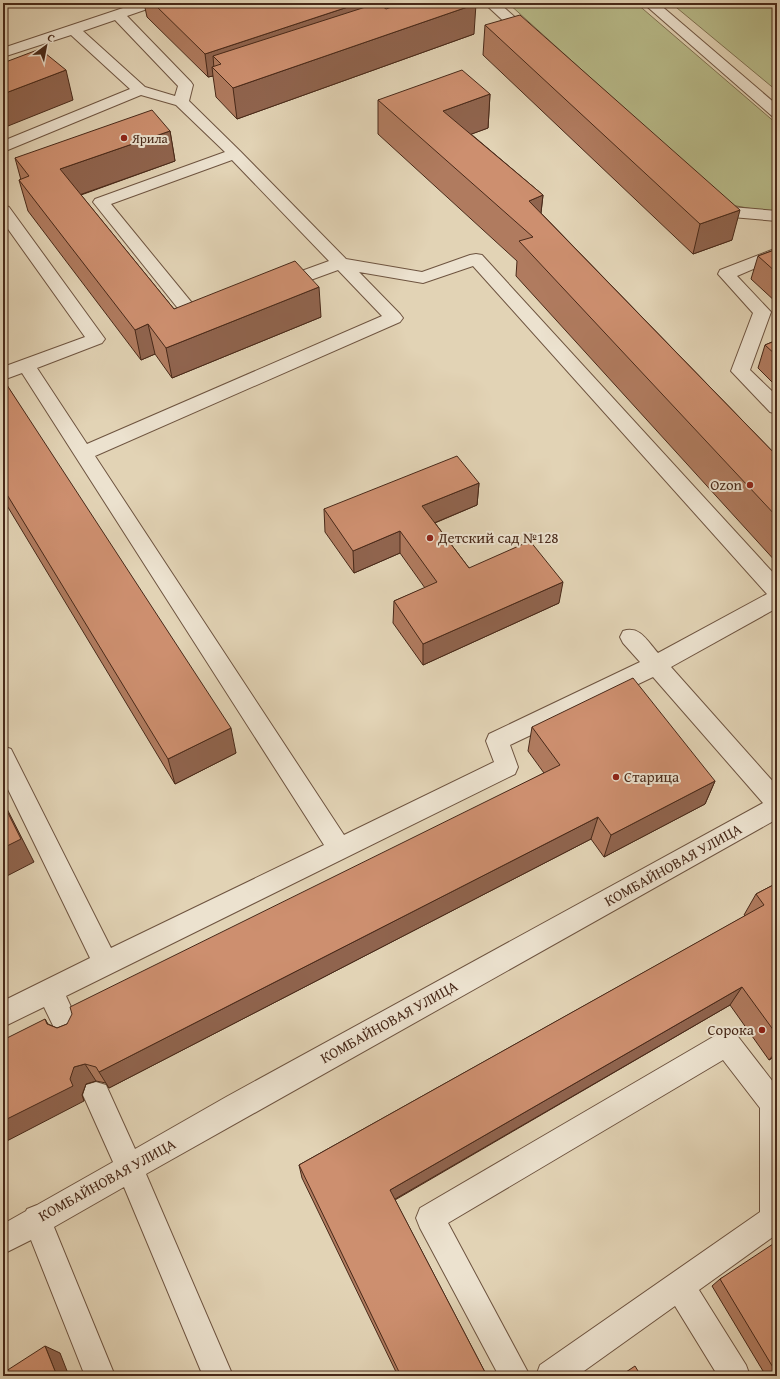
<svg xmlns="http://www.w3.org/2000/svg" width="780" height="1379" viewBox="0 0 780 1379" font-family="'Gentium Book Plus',serif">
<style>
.green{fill:#b8bb8a;stroke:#807252}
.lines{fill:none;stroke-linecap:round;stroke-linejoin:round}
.minor-casing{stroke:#6e5440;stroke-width:2}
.minor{fill:#ece2cf;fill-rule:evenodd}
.wall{fill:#b07b5f;stroke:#482919}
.shaded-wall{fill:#90644e;stroke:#482919}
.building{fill:#cd8f6f;stroke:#482919}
.poi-dot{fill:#8f2418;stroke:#ece2cf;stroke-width:1.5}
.labels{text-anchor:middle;stroke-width:4;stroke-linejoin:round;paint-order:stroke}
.far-poi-label{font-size:13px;fill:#482919;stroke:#ece2cf;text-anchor:start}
.poi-label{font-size:15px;fill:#482919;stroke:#ece2cf;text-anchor:end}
.street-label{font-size:15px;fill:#482919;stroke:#ece2cf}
</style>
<rect width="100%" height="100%" fill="#e2d3b5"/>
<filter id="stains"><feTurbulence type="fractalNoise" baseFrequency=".005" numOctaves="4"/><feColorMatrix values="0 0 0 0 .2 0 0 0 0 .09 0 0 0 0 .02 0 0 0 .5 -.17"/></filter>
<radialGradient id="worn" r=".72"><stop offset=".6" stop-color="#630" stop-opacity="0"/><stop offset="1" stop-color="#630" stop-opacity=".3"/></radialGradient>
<g class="green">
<polygon points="508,3 636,3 777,124 777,210 770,212 731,205"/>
<polygon points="671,3 777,3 777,91"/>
</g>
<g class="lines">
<g class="minor-casing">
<g id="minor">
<path d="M138 3H158L156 6 127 16 191 82 193 85 189 101 240 151 346 259 422 272 470 255 476 254 482 255 777 577V608L671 667 777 786V819L146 1174 233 1376H203L124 1187 54 1227 115 1376H85L31 1240 3 1254V1224L26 1211 27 1209 37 1205 113 1162 83 1095 86 1085 96 1082 106 1085 135 1149 226 1097 763 803 653 677 510 745 518 767 515 774 66 996 82 1031 78 1040 69 1044 60 1040 44 1007 3 1027V1001L90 958 3 779V746L11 749 111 948 324 845 22 373 3 380V367L85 337 3 222V205L9 207 105 339 102 343 37 368 87 444 382 316 338 270 286 289 280 291 274 289 271 285 274 281 329 261 232 160 111 204 197 309 208 305 214 307 217 311C211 319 197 324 188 321L93 202 95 199 225 152 176 105 141 95 3 152V141L130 89 71 35 3 57V48ZM115 20 178 86 175 96 145 87 83 31ZM473 266 767 594 658 653C648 642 640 625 623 631L620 637 623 643 640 662 489 734 486 741 494 762 344 835 95 456 400 322 403 318 400 314 359 272 423 283Z"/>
<polygon points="484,3 499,3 535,35 537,38 535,41 530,42 525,41"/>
<polygon points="643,3 658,3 777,105 777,118 772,116"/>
<polygon points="714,196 720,198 731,207 777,211 777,221 720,216 706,201 708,198"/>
<polygon points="777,248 777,259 737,276 771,312 750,370 777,396 777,414 770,412 731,371 753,313 718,274 720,270"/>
<polygon points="727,1030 736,1034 777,1087 777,1234 699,1290 746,1365 750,1376 718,1376 675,1306 577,1376 536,1376 540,1365 760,1212 760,1108 723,1060 448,1223 530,1376 499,1376 420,1228 416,1218 420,1208 718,1034"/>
</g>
</g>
<use href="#minor" class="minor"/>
</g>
<g class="wall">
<polygon points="144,3 368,3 368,6 386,9 474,34 237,119 216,97 213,76 208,77 147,17"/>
<polygon points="485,25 732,240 693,254 483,55"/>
<polygon points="490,94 488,128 471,134 543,195 541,213 777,456 777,563 516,276 517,261 378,134 378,100"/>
<polygon points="170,131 175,161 81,195 174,309 321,317 172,378 155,354 141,360 28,211 19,180 21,180 15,158"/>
<polygon points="777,249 777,303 751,279 758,256"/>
<polygon points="777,340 777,387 758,368 765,345"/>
<polygon points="3,379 236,753 175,784 3,499"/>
<polygon points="479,483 477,505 435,523 469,568 559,603 423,665 393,623 394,601 425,588 400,553 354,573 325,532 324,509"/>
<polygon points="532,727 715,781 705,804 604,857 591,839 109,1088 106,1083 96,1081 86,1084 82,1095 84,1101 45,1019 48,1024 57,1028 67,1024 544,773 528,751"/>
<polygon points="777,883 777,1055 769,1060 730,1005 395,1200 487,1376 398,1376 302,1178 299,1165 745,916 744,915 756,894"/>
<polygon points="777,1251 777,1376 766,1376 712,1286 720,1279"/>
</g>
<g class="shaded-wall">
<polygon points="360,3 368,3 368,24 221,64 213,56 214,69 212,67 213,76 208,77 205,54"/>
<polygon points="476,4 474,34 237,119 233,88"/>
<polygon points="66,70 73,100 3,128 3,94"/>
<polygon points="490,94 488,128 442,145 443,111"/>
<polygon points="170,131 175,161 68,199 60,169"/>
<polygon points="543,195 539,229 529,201"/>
<polygon points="740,210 732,240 693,254 700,224"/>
<polygon points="319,287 321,317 172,378 166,348"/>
<polygon points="148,324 155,354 141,360 135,330"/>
<polygon points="479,483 477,505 422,528 422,506"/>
<polygon points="400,531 400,553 354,573 353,551"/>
<polygon points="563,582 559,603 423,665 423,644"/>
<polygon points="231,728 236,753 175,784 168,759"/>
<polygon points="715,781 705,804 604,857 611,835"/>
<polygon points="3,801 34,862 3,878"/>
<polygon points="598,817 591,839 109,1088 99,1072"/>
<polygon points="742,987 730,1005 390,1202 390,1190"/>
<polygon points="777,1051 777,1055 769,1060"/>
<polygon points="85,1064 96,1081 86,1084 82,1095 84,1101 3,1143 3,1121 74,1067"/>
<polygon points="45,1346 60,1353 69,1376 57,1376"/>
</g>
<g class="building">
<polygon points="153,3 360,3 205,54"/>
<polygon points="378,3 386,9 403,3 475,3 476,4 233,88 212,67 221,64 213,56"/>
<polygon points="520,15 740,210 700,224 485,25"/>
<polygon points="40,49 66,70 3,94 3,63"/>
<polygon points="462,70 490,94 443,111 543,195 529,201 777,456 777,517 519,241 533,237 378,100"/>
<polygon points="152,110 170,131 60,169 174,309 295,261 319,287 166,348 148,324 135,330 19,180 29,176 15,158"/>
<polygon points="777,249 777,273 758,256"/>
<polygon points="777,340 777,356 765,345"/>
<polygon points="3,379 231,728 168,759 3,488"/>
<polygon points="457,456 479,483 422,506 469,568 530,541 563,582 423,644 394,601 437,582 400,531 353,551 324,509"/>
<polygon points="633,678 715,781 611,835 598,817 99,1072 96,1067 85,1064 74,1067 70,1079 73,1086 3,1121 3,1040 45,1019 47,1024 57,1028 67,1024 72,1014 70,1007 560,765 532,727"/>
<polygon points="3,803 21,839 3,848"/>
<polygon points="777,883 777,1035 742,987 390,1190 487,1376 401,1376 299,1165 764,905 756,894"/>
<polygon points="773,1244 777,1251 777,1374 720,1279"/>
<polygon points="45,1346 57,1376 3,1376 3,1373"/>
<polygon points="635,1366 641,1376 620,1376"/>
</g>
<g class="poi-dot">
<circle cx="124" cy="138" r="4"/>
<circle cx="750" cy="485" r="4"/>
<circle cx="430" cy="538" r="4"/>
<circle cx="616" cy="777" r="4"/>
<circle cx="762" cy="1030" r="4"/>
</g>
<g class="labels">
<g class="far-poi-label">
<text x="132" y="143">Ярила</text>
</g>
<g class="poi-label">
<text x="742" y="490">Ozon</text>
<text x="438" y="543" text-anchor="start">Детский сад №128</text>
<text x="624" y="782" text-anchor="start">Старица</text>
<text x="754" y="1035">Сорока</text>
</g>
<g class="street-label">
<text transform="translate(673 865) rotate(-29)" y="5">КОМБАЙНОВАЯ УЛИЦА</text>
<text transform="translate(389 1022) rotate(-29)" y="5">КОМБАЙНОВАЯ УЛИЦА</text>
<text transform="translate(107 1180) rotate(-29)" y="5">КОМБАЙНОВАЯ УЛИЦА</text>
</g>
</g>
<rect width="780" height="1379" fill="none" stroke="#e2d3b5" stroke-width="16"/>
<rect x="4" y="4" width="772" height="1371" fill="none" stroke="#482919" stroke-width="2"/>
<rect x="8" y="8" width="764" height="1363" fill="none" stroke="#482919"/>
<g transform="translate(46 46) rotate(32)" stroke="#ece2cf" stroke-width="3" paint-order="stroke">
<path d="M0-3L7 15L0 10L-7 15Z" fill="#482919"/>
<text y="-6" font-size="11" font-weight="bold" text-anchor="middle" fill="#482919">С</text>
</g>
<rect width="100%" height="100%" filter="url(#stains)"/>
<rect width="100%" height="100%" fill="url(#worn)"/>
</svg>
